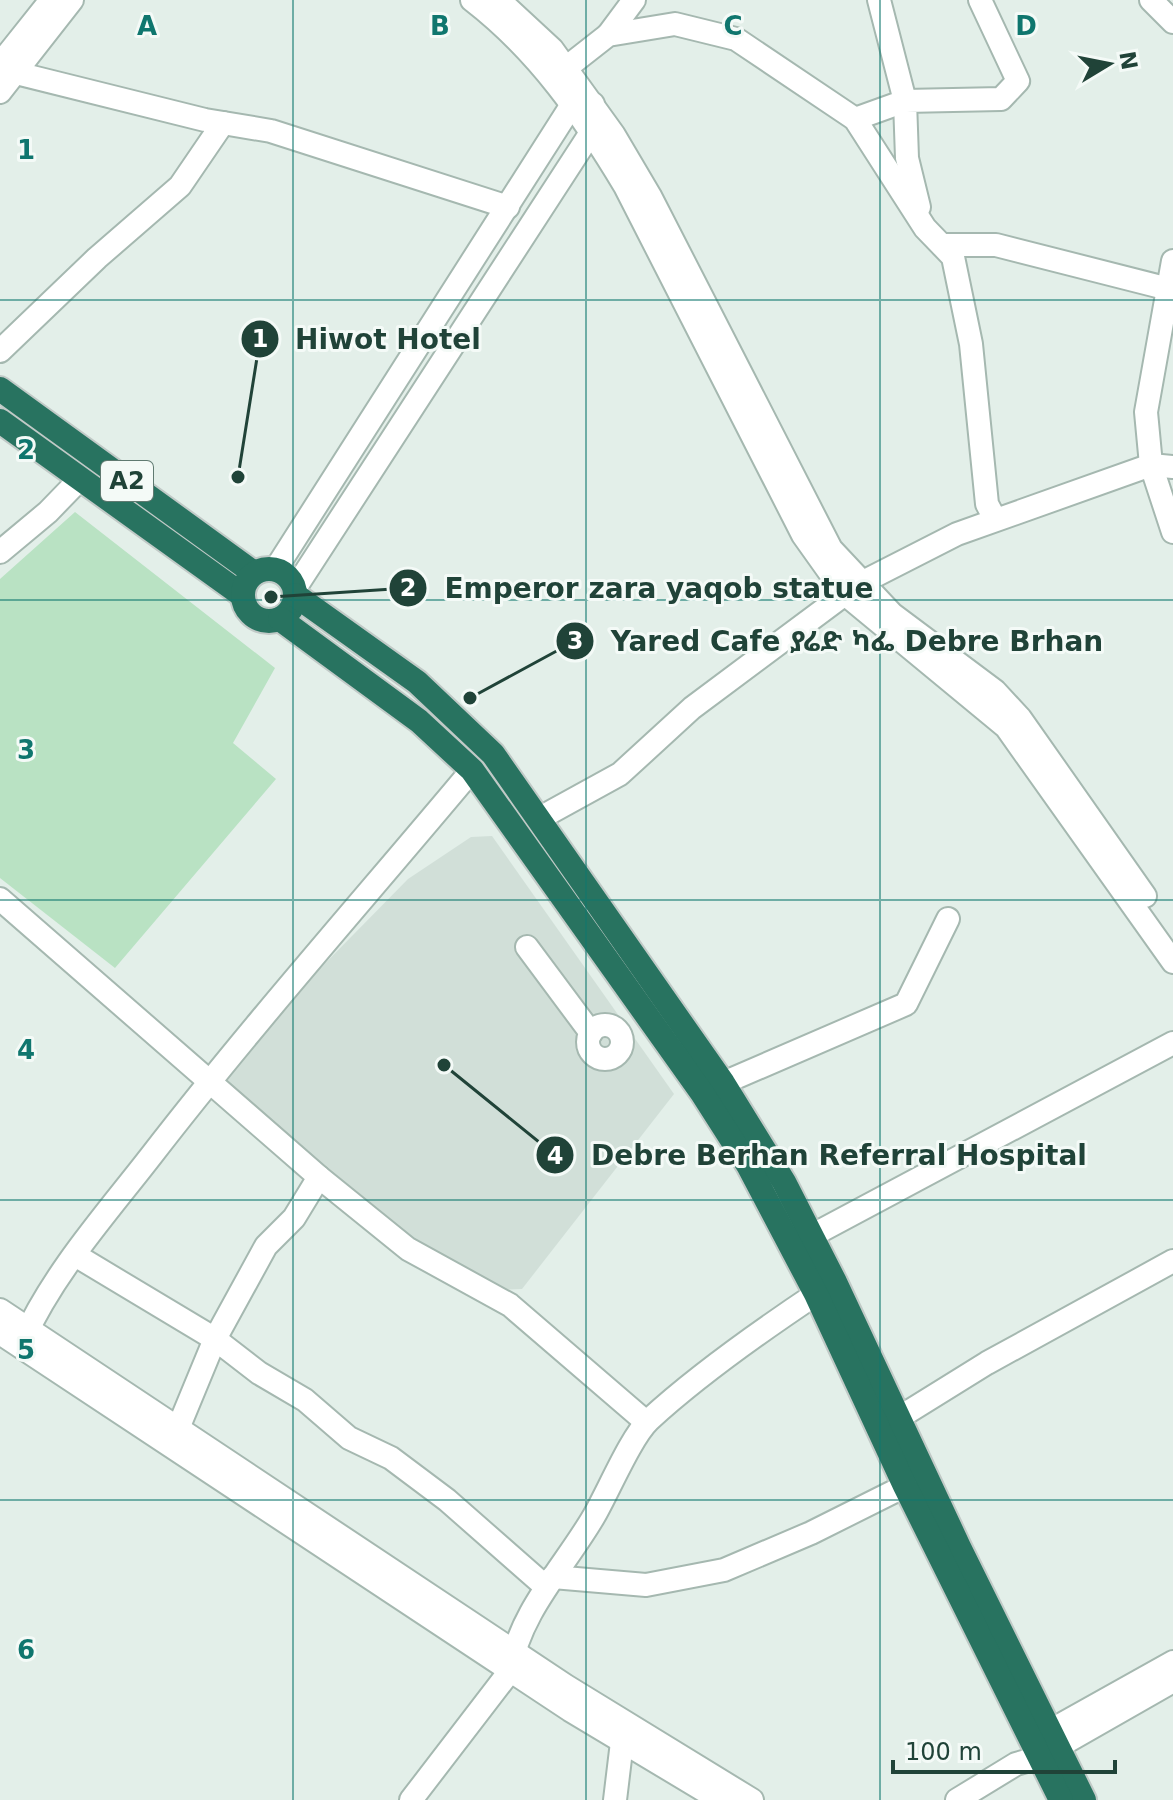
<svg xmlns="http://www.w3.org/2000/svg" width="1173" height="1800" viewBox="0 0 1173 1800" font-family="'DejaVu Sans','Noto Sans Ethiopic',sans-serif">
<style>
.built{fill:#d1dfd8}
.green{fill:#b9e2c3}
.lines{fill:none;stroke-linecap:round;stroke-linejoin:round}
.minor-casing{stroke:#a5b8b0;stroke-width:26}
.highway-casing{stroke:#c1cac7;stroke-width:28}
.minor{stroke:#fff;stroke-width:22}
.highway{stroke:#287360;stroke-width:24}
.grid{fill:none;stroke:#0f766e;stroke-width:2;stroke-opacity:0.55}
.labels{text-anchor:middle;stroke-width:6;stroke-linejoin:round;paint-order:stroke}
.shield{fill:#f4faf7;stroke:#607a71;stroke-width:2}
.shield-label{font-size:24px;font-weight:bold;fill:#204338}
.grid-label{font-size:26px;text-anchor:middle;font-weight:bold;fill:#0f766e;stroke:#f4faf7;stroke-width:6;stroke-linejoin:round;paint-order:stroke}
.leader{fill:none;stroke:#204338;stroke-width:3}
.callout-dot{fill:#204338;stroke:#f4faf7;stroke-width:3}
.mark-label{font-size:24px;text-anchor:middle;font-weight:bold;fill:#fff}
.callout-label{font-size:28px;text-anchor:middle;font-weight:bold;fill:#204338;stroke:#f4faf7;stroke-width:6;stroke-linejoin:round;paint-order:stroke}
</style>
<rect width="100%" height="100%" fill="#e3efe9"/>
<polygon class="built" points="492,836 674,1094 522,1289 498,1290 446,1262 361,1200 221,1081 295,994 408,879 471,837"/>
<polygon class="green" points="75,512 275,668 233,743 276,779 115,968 0,878 0,579"/>
<g class="lines">
<g class="minor-casing">
<g id="minor">
<path d="M472 0C538 51 583 116 625 186L803 535 845 594 1006 727 1173 962"/>
<polyline points="499,0 552,49 614,135 650,196 831,549 892,614 995,691 1020,718 1145,896"/>
<polyline points="1151,0 1173,22"/>
<polyline points="608,35 634,0"/>
<polyline points="0,64 51,0"/>
<polyline points="0,69 205,120 271,131 508,207"/>
<polyline points="557,75 608,35 675,24 736,39 855,119 925,228 953,257 971,344 987,504 995,519"/>
<polyline points="0,92 72,0"/>
<polyline points="855,119 905,101 879,0"/>
<polyline points="919,207 907,158 905,101 1001,99 1018,81 980,0"/>
<polyline points="942,245 996,245 1173,290"/>
<polyline points="1173,261 1146,412 1151,465 1173,532"/>
<polyline points="0,351 97,258 180,186 223,123"/>
<polyline points="0,552 48,512 79,480"/>
<polyline points="275,570 573,103 593,104 592,131 294,590"/>
<polyline points="540,818 620,774 692,708 857,585 957,534 1151,465 1173,467"/>
<polyline points="0,899 319,1177 294,1218 266,1246 215,1339 179,1426"/>
<polyline points="527,947 591,1033"/>
<circle cx="605" cy="1042" r="17"/>
<polyline points="707,1090 906,1004 948,919"/>
<polyline points="319,1177 408,1249 510,1305 646,1422"/>
<polyline points="796,1244 1173,1043"/>
<polyline points="75,1255 215,1339 259,1373 305,1400 349,1438 391,1458 447,1500 546,1587"/>
<polyline points="0,1310 566,1686 752,1800"/>
<polyline points="0,1333 570,1710 720,1800"/>
<path d="M23 1340C54 1272 106 1214 151 1156 253 1024 365 898 472 770"/>
<polyline points="900,1417 987,1363 1173,1261"/>
<polyline points="553,1577 646,1585 724,1570 811,1533 905,1486"/>
<polyline points="1037,1738 1173,1662"/>
<path d="M411 1800 510 1671C519 1612 565 1566 594 1516 608 1492 631 1437 649 1420 699 1374 759 1332 816 1294"/>
<polyline points="615,1800 622,1742"/>
<polyline points="957,1800 1016,1764 1040,1757 1173,1681"/>
</g>
</g>
<g class="highway-casing">
<g id="highway">
<polyline points="0,389 254,573"/>
<polyline points="0,421 242,595"/>
<circle cx="269" cy="595" r="26"/>
<polyline points="295,595 417,682 493,754 723,1083 784,1182 835,1282 959,1547 1084,1800"/>
<polyline points="280,619 419,721 472,770 702,1093 748,1165 816,1294 905,1486 1061,1800"/>
</g>
</g>
<use href="#minor" class="minor"/>
<use href="#highway" class="highway"/>
</g>
<path class="grid" d="M293 0V1800M586 0V1800M880 0V1800M0 300H1173M0 600H1173M0 900H1173M0 1200H1173M0 1500H1173"/>
<g class="labels">
<rect class="shield" x="101" y="461" width="52" height="40" rx="6"/>
<g class="shield-label">
<text x="127" y="489">A2</text>
</g>
</g>
<g class="grid-label">
<text x="147" y="35">A</text>
<text x="440" y="35">B</text>
<text x="733" y="35">C</text>
<text x="1026" y="35">D</text>
<text x="26" y="159">1</text>
<text x="26" y="459">2</text>
<text x="26" y="759">3</text>
<text x="26" y="1059">4</text>
<text x="26" y="1359">5</text>
<text x="26" y="1659">6</text>
</g>
<path class="leader" d="M238 477L260 339M271 597L408 588M470 698L575 641M444 1065L555 1155"/>
<g class="callout-dot">
<circle cx="238" cy="477" r="8"/>
<circle cx="271" cy="597" r="8"/>
<circle cx="470" cy="698" r="8"/>
<circle cx="444" cy="1065" r="8"/>
<circle cx="260" cy="339" r="20"/>
<circle cx="408" cy="588" r="20"/>
<circle cx="575" cy="641" r="20"/>
<circle cx="555" cy="1155" r="20"/>
</g>
<g class="mark-label">
<text x="260" y="347">1</text>
<text x="408" y="596">2</text>
<text x="575" y="649">3</text>
<text x="555" y="1164">4</text>
</g>
<g class="callout-label">
<text x="388" y="349">Hiwot Hotel</text>
<text x="659" y="598">Emperor zara yaqob statue</text>
<text x="857" y="651">Yared Cafe ያሬድ ካፌ Debre Brhan</text>
<text x="839" y="1165">Debre Berhan Referral Hospital</text>
</g>
<g transform="translate(1109 64) rotate(80)" stroke="#f4faf7" stroke-width="6" paint-order="stroke">
<path d="M0-6L14 30L0 20L-14 30Z" fill="#204338"/>
<text y="-12" font-size="22" font-weight="bold" text-anchor="middle" fill="#204338">N</text>
</g>
<path d="M893 1760v12h222v-12" fill="none" stroke="#204338" stroke-width="4"/>
<text x="905" y="1760" font-size="24" fill="#204338" stroke="#f4faf7" stroke-width="6" paint-order="stroke">100 m</text>
</svg>
